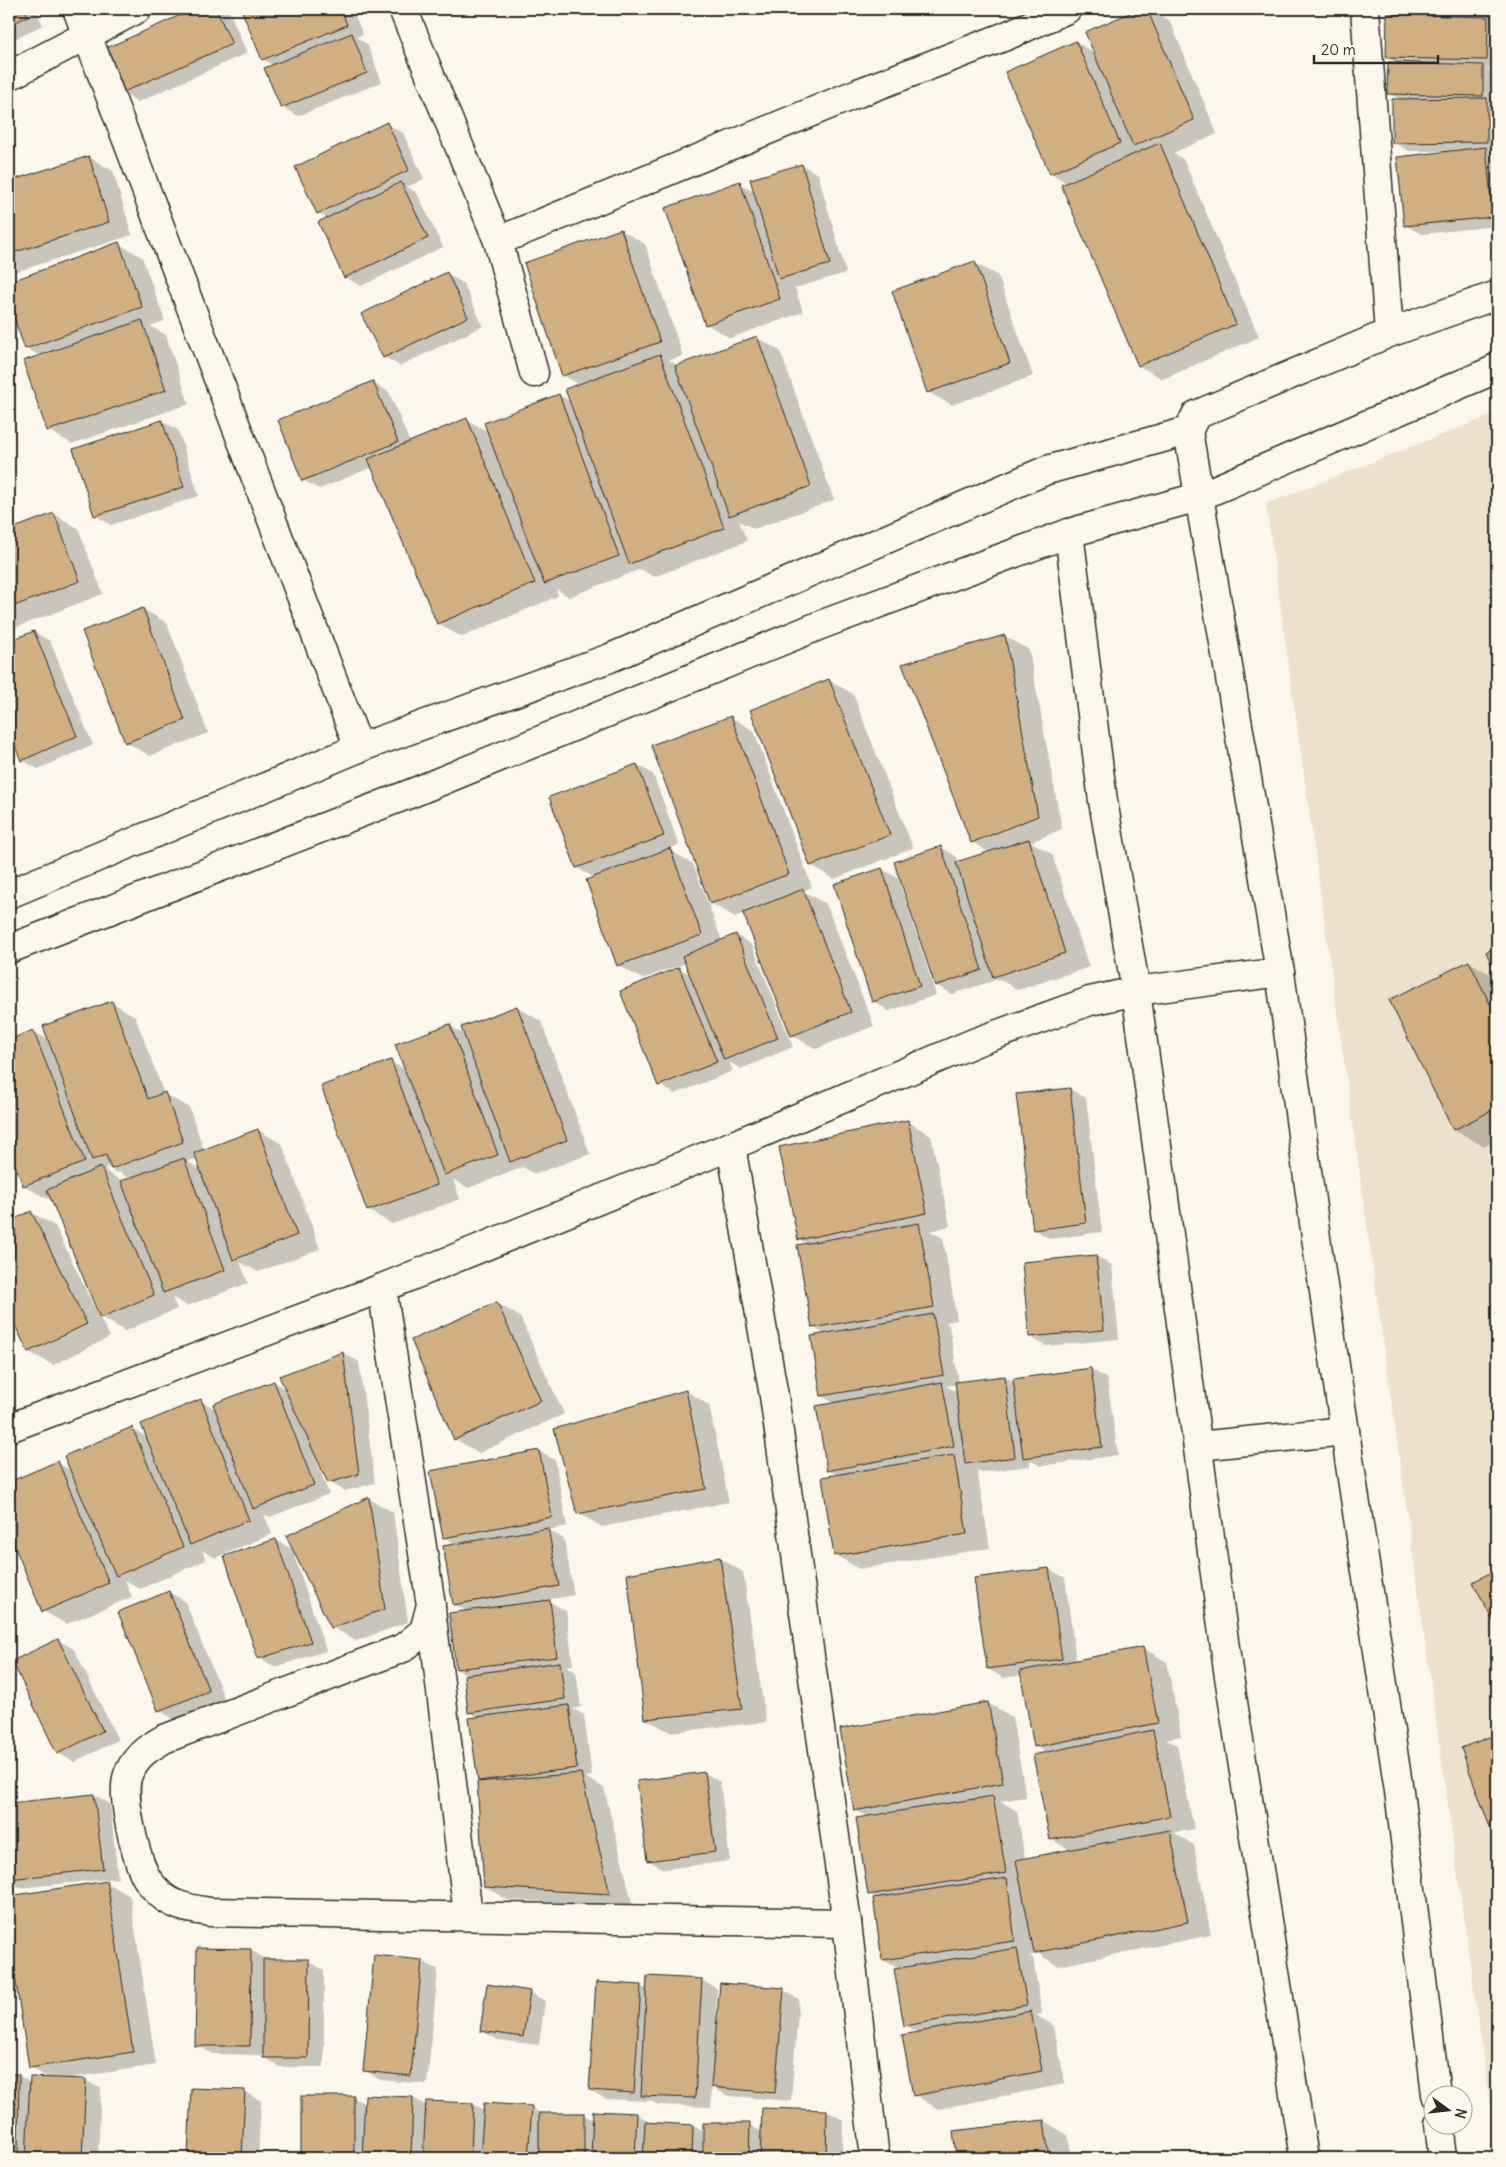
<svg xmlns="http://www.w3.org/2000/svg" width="1506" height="2167" viewBox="0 0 1506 2167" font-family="Delius,sans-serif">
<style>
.built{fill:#eee1cc}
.shadow{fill:#0003;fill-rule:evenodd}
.building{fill:#d0af83;stroke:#2b2b2b}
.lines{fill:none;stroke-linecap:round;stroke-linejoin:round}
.minor-casing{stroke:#2b2b2b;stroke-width:31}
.tertiary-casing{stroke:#2b2b2b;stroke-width:31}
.minor{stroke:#fbf7ec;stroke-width:28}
.tertiary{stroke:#fbf7ec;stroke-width:28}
</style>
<rect width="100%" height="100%" fill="#fbf7ec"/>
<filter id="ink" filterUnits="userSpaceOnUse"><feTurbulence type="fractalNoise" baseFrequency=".02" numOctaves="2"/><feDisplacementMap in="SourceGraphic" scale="10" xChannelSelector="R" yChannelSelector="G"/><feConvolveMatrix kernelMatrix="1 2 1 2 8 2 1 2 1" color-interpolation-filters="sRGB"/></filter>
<g filter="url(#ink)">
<polygon class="built" points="1497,413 1497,2156 1266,504"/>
<g class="shadow">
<polygon points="9,9 35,9 43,25 9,42"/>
<polygon points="198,9 224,9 229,11 247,53 138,102 122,92 104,51"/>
<polygon points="242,9 352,9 363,34 356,37 367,44 382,82 298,116 282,107 274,66 263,59"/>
<polygon points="1142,9 1149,9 1170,21 1217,134 1173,153 1183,159 1259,337 1163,379 1139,366 1063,186 1068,184 1051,173 1076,42 1096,54 1087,33"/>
<polygon points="1383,9 1497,9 1497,20 1492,20 1497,23 1497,69 1487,68 1497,74 1497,151 1490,151 1497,155 1497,226 1421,234 1405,225 1446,151 1409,151 1393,142 1401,100 1389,93 1398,64 1387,57 1394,15"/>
<polygon points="387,124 403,133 424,179 407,187 417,193 443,247 361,286 345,277 327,218 318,213"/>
<polygon points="89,157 113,171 132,235 9,274 9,182"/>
<polygon points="802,165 818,174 846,273 795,288 803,312 730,338 706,324 739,183 755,192"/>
<polygon points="621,230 645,244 683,356 669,360 678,366 756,337 780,351 834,500 754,529 739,521 747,541 654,577 641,569 569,597 556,589 558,596 462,637 438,624 373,467 319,489 303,480 373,383 389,392 410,443 467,420 489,432 559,395 571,402 580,385 563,375"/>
<polygon points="119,244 142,257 165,321 150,326 166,335 189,404 72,444 48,430 40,356 26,348 9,300 9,283"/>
<polygon points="975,263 998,276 1033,376 952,405 928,392"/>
<polygon points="447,274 463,283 483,326 400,366 384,357"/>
<polygon points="162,421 178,430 199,496 111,525 95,515"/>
<polygon points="54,514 78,528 103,594 9,630 9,531"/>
<polygon points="143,609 167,623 208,733 150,756 126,742"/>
<polygon points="34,632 50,641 93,745 38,769 22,760 9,727 9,642"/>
<polygon points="1005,636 1029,650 1062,829 1031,842 1052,854 1089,967 1018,990 999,979 952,994 936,985 941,847 957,857 959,863 990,853 972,842"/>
<polygon points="829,680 853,694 913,848 834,879 811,865"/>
<polygon points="731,717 754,731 812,887 803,891 826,904 874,1026 816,1049 792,1035 744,913 735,917 711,903"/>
<polygon points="637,765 653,774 679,845 668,849 693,864 722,941 736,935 752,945 793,1047 741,1069 729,1062 733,1071 675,1094 659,1085 679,968 691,975 686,963 642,979 618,965 595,878 577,868 551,797"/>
<polygon points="882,869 898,878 936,995 889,1011 873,1001"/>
<polygon points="1469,962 1497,978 1497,1141 1484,1147 1454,1129"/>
<path d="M111 1002 135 1016 164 1094 189 1107 204 1150 258 1130 282 1144 320 1249 258 1272 240 1262 248 1283 187 1306 172 1297 177 1309 125 1331 99 1316 110 1337 53 1365 29 1352 9 1311V1204L14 1221 31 1212 55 1226 96 1311 98 1310 52 1198 48 1199 24 1186 9 1145V1041L33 1031 50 1041ZM197 1158 201 1170 188 1162ZM105 1166 117 1173 119 1172 131 1179 124 1182 107 1172Z"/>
<polygon points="517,1007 541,1021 590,1154 535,1174 520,1166 521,1168 468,1188 453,1179 460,1199 392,1224 368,1210 391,1062 406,1070 450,1026 465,1035"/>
<polygon points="1070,1089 1086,1098 1102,1232 1050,1239 1034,1229"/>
<path d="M908 1122 931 1135 950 1226 930 1231 943 1238 957 1320 945 1322 949 1325 959 1383 1005 1377 1015 1383V1380L1091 1369 1107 1379 1118 1455 1041 1466 1030 1460V1466L982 1472 977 1470 990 1548 859 1569 836 1555 838 1475 828 1470 836 1404 822 1396 826 1335 813 1327 808 1244 799 1239ZM956 1384 957 1392 946 1386Z"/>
<polygon points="1096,1256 1112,1265 1119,1339 1046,1346 1030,1337"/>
<polygon points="497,1303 520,1317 564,1414 479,1453 455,1439"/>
<polygon points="343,1353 359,1362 375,1483 345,1491 329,1482 318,1459 316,1459 329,1494 270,1517 264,1514 272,1534 215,1558 202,1550 206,1560 140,1589 125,1580 132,1597 66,1624 43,1611 9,1530 9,1483 58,1463 72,1471 132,1429 148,1438 201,1401 217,1410 274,1382 286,1389"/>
<polygon points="686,1391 709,1405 729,1502 602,1527 578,1513"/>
<polygon points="539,1451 555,1460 567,1526 549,1530 564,1539 574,1595 547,1600 566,1611 573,1665 566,1666 576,1672 581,1707 573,1709 584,1715 592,1776 585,1777 604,1788 633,1906 508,1900 485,1887 484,1783 479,1780 479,1718 470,1712 469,1676 457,1669 468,1612 454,1604 458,1545 445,1538"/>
<polygon points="369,1499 393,1512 408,1622 356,1641 332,1627"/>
<polygon points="276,1540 292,1549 326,1651 275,1667 259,1658"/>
<polygon points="720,1558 743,1572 766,1722 670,1732 646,1719"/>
<polygon points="1049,1569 1065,1578 1076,1661 1143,1648 1167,1662 1181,1736 1166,1739 1177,1745 1194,1829 1174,1833 1194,1845 1211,1935 1058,1966 1039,1954 1029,1956 1033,1958 1042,2014 1036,2015 1054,2026 1065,2084 938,2109 915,2095 919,2033 905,2025 900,1969 883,1960 875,1897 870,1894 869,1817 855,1810 841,1730 988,1703 1012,1717 1026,1797 1000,1801 1017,1811 1025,1859 1070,1850 1051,1839 1048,1753 1035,1746 1022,1675 1004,1678 988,1669"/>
<polygon points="1497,1571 1497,1626 1475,1583"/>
<polygon points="169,1592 185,1601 225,1700 175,1720 159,1710"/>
<polygon points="58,1640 74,1649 118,1740 74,1762 58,1753"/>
<polygon points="1497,1735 1497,1834 1493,1832 1462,1748"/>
<polygon points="705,1773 720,1782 730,1861 664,1869 648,1860"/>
<polygon points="94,1795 110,1804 118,1878 20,1888 9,1882 9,1804"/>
<polygon points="106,1882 130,1896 156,2065 71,2078 85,2080 101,2089 98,2158 9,2158 9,2075 18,2075 31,2083 50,2079 30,2067 9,1927 9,1897"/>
<polygon points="251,1950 267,1960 308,1961 324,1970 324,2067 280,2067 264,2057 264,2055 213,2054 197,2045"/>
<polygon points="422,1961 438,1970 427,2084 380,2080 365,2070"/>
<polygon points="702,1980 717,1989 716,2019 783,1990 799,1999 791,2101 728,2096 712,2087 711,2107 658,2105 650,2100 649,2101 606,2099 590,2090 640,1986 648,1990"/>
<polygon points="529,1992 545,2001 539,2045 498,2040 482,2031"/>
<polygon points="192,2089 245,2092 261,2101 258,2158 189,2158"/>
<polygon points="302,2097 354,2098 366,2104 413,2098 427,2106 473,2104 485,2111 532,2108 544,2115 584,2115 593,2120 637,2114 652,2124 693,2126 704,2132 749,2125 762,2132 763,2109 827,2111 843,2120 842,2158 302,2158"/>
<polygon points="1044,2121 1068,2135 1071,2158 958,2158 954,2132"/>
</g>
<g class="building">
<polygon points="9,9 25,9 28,16 9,26"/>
<polygon points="194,9 216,9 232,44 121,93 102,50"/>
<polygon points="241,9 341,9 347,25 262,60"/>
<polygon points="1139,9 1147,9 1194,120 1133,146 1085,32"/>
<polygon points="1381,9 1488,9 1487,12"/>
<polygon points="1387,14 1488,17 1487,60 1386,58"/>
<polygon points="352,33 367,73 281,108 264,68"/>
<polygon points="1076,41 1120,143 1050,174 1005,72"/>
<polygon points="1388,62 1483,65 1483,96 1387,94"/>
<polygon points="1487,98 1487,142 1392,143 1392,99"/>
<polygon points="387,122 409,170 317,214 295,167"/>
<polygon points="1160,143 1236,324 1138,366 1061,185"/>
<polygon points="1486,147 1493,217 1404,226 1397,157"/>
<polygon points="89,156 109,222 9,254 9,181"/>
<polygon points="802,164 830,264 779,279 750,179"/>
<polygon points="740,181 780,299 705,325 665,208"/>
<polygon points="401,182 428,238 344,278 318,222"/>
<polygon points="621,229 660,342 562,376 524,263"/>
<polygon points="119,242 142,307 25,349 9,304 9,282"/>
<polygon points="975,261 1010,363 927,393 892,291"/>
<polygon points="447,272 468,317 383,358 361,314"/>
<polygon points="142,320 166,390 47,431 23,361"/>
<polygon points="757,336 811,486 729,516 675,366"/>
<polygon points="660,354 724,528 629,564 565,389"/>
<polygon points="373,381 398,442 302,481 278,420"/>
<polygon points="559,394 619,556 544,584 484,423"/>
<polygon points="467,418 535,583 437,624 368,459"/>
<polygon points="162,420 184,487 94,516 73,449"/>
<polygon points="54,513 80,581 9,608 9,530"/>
<polygon points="143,608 185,720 125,743 82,631"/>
<polygon points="34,631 77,736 21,761 9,731 9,641"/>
<polygon points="1005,635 1038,816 971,843 902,664"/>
<polygon points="829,679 890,835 810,866 750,710"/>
<polygon points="731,716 789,874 710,904 651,745"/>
<polygon points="637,764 664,836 576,868 549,797"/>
<polygon points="1029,839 1065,953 993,977 956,862"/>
<polygon points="941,846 982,970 935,986 894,862"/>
<polygon points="670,848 702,935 617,966 586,880"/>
<polygon points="882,868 920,986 872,1002 834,884"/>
<polygon points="803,889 851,1012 791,1036 743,913"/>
<polygon points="736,934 778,1038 724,1060 682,956"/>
<polygon points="1497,947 1497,977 1486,952"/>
<polygon points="1469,961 1490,1004 1497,1000 1497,1108 1453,1130 1389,1000"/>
<polygon points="679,967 717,1062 658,1086 620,991"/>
<polygon points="112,1001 148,1099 165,1092 183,1142 111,1169 106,1155 92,1160 43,1026"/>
<polygon points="517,1006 567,1140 510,1162 461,1027"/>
<polygon points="450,1024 498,1155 444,1175 395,1044"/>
<polygon points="33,1030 85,1162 23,1186 9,1148 9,1040"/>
<polygon points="391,1060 437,1185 367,1211 321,1086"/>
<polygon points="1070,1088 1086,1223 1033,1230 1016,1094"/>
<polygon points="908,1120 927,1213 798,1240 779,1147"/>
<polygon points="258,1129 297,1235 233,1260 194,1153"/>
<polygon points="184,1158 225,1270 163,1293 121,1181"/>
<polygon points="101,1167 154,1295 100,1318 47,1190"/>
<polygon points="31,1211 87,1324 28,1352 9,1313 9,1222"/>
<polygon points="919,1223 934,1307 812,1328 797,1245"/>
<polygon points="1096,1255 1104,1330 1029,1337 1022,1262"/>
<polygon points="497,1302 541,1401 454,1440 411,1340"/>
<polygon points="933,1314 944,1375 821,1396 811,1336"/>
<polygon points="343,1352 359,1474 328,1483 279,1376"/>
<polygon points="1091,1368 1102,1447 1023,1458 1013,1379"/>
<polygon points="1005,1376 1015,1457 965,1464 955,1382"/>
<polygon points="274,1381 314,1485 253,1509 213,1404"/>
<polygon points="942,1382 954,1446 827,1471 816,1406"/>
<polygon points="686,1390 706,1489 577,1514 554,1429"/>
<polygon points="201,1399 249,1520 190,1545 141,1424"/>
<polygon points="132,1427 183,1547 116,1576 64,1456"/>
<polygon points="539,1450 552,1517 443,1538 430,1471"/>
<polygon points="954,1455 967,1534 834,1556 822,1477"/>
<polygon points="58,1461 109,1583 42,1612 9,1533 9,1482"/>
<polygon points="369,1497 385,1609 331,1628 286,1536"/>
<polygon points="548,1528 559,1586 453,1605 443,1546"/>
<polygon points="276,1539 311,1642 258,1659 224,1556"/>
<polygon points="720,1557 742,1709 645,1719 627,1574"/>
<polygon points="1049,1568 1062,1659 987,1669 974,1578"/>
<polygon points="1497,1569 1497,1628 1473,1582"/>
<polygon points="169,1591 209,1691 158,1711 118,1612"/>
<polygon points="550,1600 557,1657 456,1669 449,1613"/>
<polygon points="58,1639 103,1731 57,1754 12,1661"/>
<polygon points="1143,1647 1158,1723 1034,1747 1020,1671"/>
<polygon points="560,1662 565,1699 468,1713 464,1675"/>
<polygon points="988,1702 1003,1783 854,1811 840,1729"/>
<polygon points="569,1705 577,1768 478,1781 469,1718"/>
<polygon points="1153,1730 1170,1816 1050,1840 1033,1755"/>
<polygon points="1497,1734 1497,1831 1492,1833 1461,1748"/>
<polygon points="705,1772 715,1852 647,1861 637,1781"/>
<polygon points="581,1773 610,1894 484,1887 477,1782"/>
<polygon points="94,1794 103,1869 9,1879 9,1803"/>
<polygon points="993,1796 1006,1873 868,1895 856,1818"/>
<polygon points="1170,1830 1188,1922 1034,1953 1016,1860"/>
<polygon points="1007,1878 1015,1941 882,1960 873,1898"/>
<polygon points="107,1881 133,2052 29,2068 9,1936 9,1896"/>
<polygon points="197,1948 251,1949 250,2046 195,2046"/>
<polygon points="1017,1948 1027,2005 904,2026 894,1969"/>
<polygon points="374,1955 422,1960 411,2076 363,2071"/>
<polygon points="263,1959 309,1959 308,2058 263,2058"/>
<polygon points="647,1976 702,1979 695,2098 641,2096"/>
<polygon points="596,1982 641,1985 634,2093 589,2090"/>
<polygon points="720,1983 784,1988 775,2093 711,2087"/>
<polygon points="487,1984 530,1991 523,2037 480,2031"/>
<polygon points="1031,2011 1042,2071 913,2096 902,2035"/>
<polygon points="9,2074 19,2074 18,2158 9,2158"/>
<polygon points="30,2077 86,2079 82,2158 26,2158"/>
<polygon points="191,2088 245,2090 242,2158 188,2158"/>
<polygon points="365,2095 413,2097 411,2158 362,2158"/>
<rect x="301" y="2096" width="53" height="62"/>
<polygon points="426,2101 473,2103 471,2158 423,2158"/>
<polygon points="484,2103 532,2106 528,2158 480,2158"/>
<polygon points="762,2108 827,2110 826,2158 760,2158"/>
<polygon points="593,2111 637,2113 635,2158 591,2158"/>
<rect x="539" y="2113" width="45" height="45"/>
<polygon points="1044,2120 1049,2158 956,2158 953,2131"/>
<polygon points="645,2122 693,2125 692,2158 643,2158"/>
<polygon points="703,2123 750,2123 749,2158 703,2158"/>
</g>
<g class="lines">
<g class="minor-casing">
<g id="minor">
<polyline points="77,9 359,748"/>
<polyline points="403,9 498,241 534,373"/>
<polyline points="1365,9 1389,333"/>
<polyline points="9,76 137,9"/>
<polyline points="498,241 858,93 1006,36 1067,9"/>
<polyline points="1188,431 1280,972 1318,1252 1399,1791 1436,2094"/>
<polyline points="1069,533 1103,801 1136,991 1228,1670 1304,2158"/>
<polyline points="731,1146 774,1396 847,1923 875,2158"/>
<path d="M382 1288 431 1605 424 1631 403 1648 164 1739C147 1749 138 1754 129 1772 119 1792 135 1853 144 1873 147 1880 155 1889 160 1894 174 1907 192 1909 210 1912L847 1923"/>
<polyline points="9,1428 382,1288 731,1146 976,1042 1090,1001 1136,991 1280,972"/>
<polyline points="1198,1446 1345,1431"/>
<polyline points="431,1609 468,1915"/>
<polyline points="1439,2124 1443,2158"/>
</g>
</g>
<g class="tertiary-casing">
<g id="tertiary">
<polyline points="9,894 359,748 610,658 1047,470 1188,431 1196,415 1389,333 1497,295"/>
<polyline points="9,949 412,793 823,624 1069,533 1198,497 1494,370 1497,367"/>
</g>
</g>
<use href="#minor" class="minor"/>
<use href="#tertiary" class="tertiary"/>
</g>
</g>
<rect width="1506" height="2167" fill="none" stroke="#fbf7ec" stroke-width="30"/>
<rect x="15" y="15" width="1476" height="2137" fill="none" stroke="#2b2b2b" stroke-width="2" filter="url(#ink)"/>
<g transform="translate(1448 2110) rotate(105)"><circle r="24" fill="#fbf7ec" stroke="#a8a59f"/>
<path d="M0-4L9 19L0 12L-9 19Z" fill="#2b2b2b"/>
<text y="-8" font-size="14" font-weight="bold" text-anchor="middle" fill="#2b2b2b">N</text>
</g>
<path d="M1314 55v8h124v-8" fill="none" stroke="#2b2b2b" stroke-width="2.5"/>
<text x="1321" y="55" font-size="15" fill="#2b2b2b" stroke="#fbf7ec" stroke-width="4" paint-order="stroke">20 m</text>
</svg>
